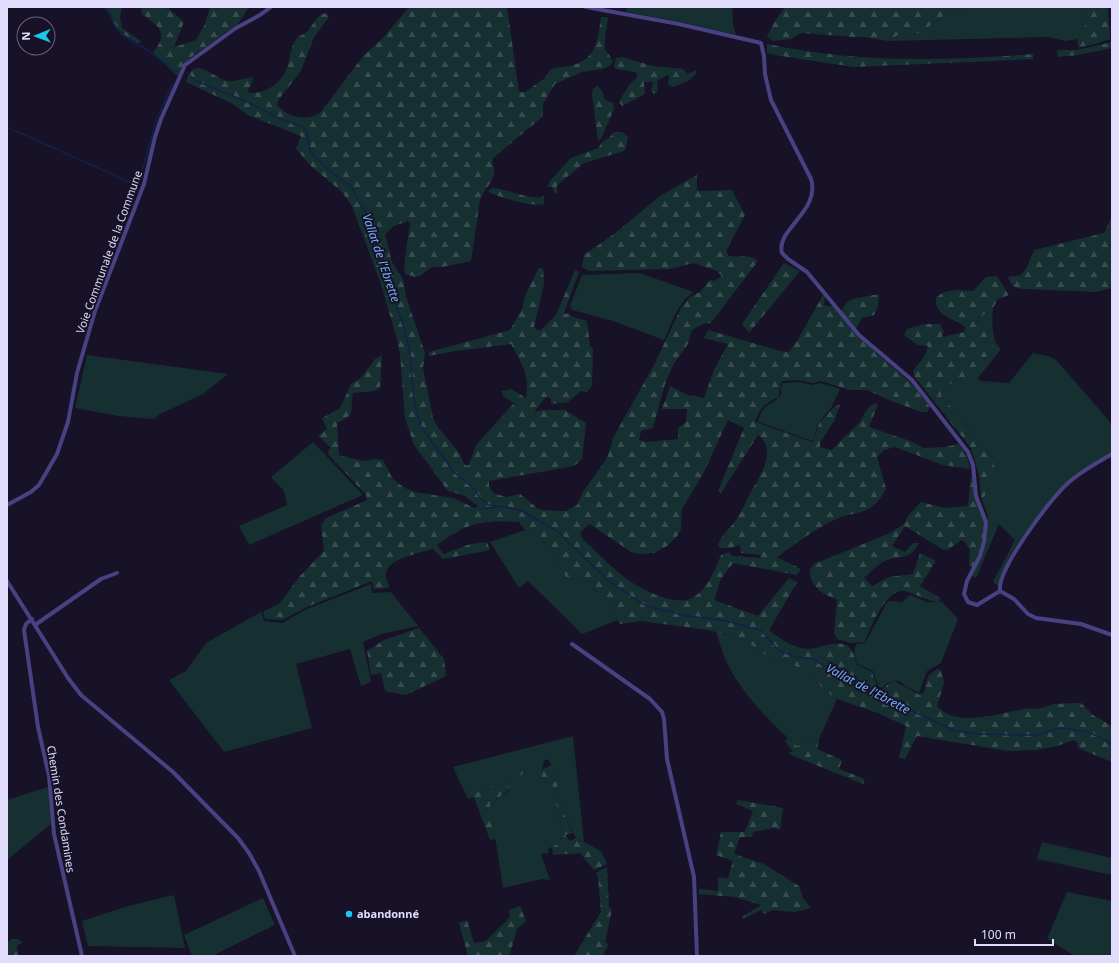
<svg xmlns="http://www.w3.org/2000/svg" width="1119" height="963" viewBox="0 0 1119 963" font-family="'Noto Sans',sans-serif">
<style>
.grass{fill:#163031}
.forest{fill:url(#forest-firs);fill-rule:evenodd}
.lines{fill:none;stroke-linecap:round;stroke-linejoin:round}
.stream{stroke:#112147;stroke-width:1.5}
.street{stroke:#484182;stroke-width:4}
.poi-dot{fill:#17c8ec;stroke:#171227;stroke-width:1.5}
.labels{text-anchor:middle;stroke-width:4;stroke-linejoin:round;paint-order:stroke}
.street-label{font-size:11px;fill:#e1dbfc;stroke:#171227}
.poi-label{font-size:11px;font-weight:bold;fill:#e1dbfc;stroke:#171227;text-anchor:start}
.water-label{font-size:12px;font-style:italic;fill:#72aef3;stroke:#171227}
</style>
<defs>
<pattern id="forest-firs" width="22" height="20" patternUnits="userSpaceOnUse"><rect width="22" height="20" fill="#163031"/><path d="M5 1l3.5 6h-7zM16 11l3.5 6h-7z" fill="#384d50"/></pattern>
</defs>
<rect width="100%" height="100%" fill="#171227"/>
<g class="grass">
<polygon points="628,7 732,7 733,24 736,35 682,22 626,12"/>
<path d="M972 7H1079C1091 15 1085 30 1078 39L1066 41 1048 37 888 41 898 35 920 33 946 14Z"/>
<path d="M639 273 694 292C677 303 672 323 664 340L613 321 572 310 570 305 582 275Z"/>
<path d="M993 308C992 320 991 341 1001 349L978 378 980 381 1009 383 1033 353 1048 356 1056 360 1112 424V453C1072 476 1038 510 1014 549 1007 560 1003 574 998 586L993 582 1015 540 999 524 976 578 972 576 985 546 988 516H991L984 498 993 472 994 459 941 395C942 384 970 375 978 367 986 361 990 352 994 343L987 336 988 331 979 322 976 323 977 319Z"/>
<polygon points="87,355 228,374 203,394 160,414 154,419 119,416 75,408"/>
<path d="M800 382 813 385 820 383 840 389 831 408 818 423 813 441 758 422C763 400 775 406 782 393L780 388 783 383Z"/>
<polygon points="313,442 363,495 249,545 239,526 287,505 284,491 271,477"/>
<polygon points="525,530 539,535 568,580 585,579 611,607 618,620 582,634 528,581 519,588 490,542"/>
<polygon points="371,584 372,593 391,592 418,626 382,634 363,642 371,682 361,686 350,649 296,664 312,728 224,752 169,680 186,671 206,643 261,612 264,621 282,623 307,609"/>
<path d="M910 595 927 602H942L958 619 941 663 927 671 919 693C913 689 904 687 900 681 892 680 887 682 882 688L879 687 873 671 857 664 854 652 856 644 865 643 888 601 902 602Z"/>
<path d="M716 632 741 638 769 657 804 668 810 671 819 681 821 688 837 699 819 739 797 746C771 723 745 697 729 667 723 656 720 643 716 632Z"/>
<polygon points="573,736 584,842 576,838 561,807 555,772 548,759 544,761 541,775 543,780 552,783 559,818 565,834 559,843 548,849 549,853 541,854 550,880 542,879 503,888 490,804 510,790 508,782 465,793 453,767"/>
<polygon points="48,787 51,824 7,860 7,800"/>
<polygon points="1042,842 1112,858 1112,875 1037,859"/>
<polygon points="1067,892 1112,901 1112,956 1075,956 1047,939"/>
<polygon points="174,895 185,948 88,946 82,921 128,906"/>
<polygon points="263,898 275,925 212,956 192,956 184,935"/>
</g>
<g class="forest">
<path d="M105 7H122L120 17 122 28 142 42 138 43C130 38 119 33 115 24 111 18 111 13 105 7Z"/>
<path d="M141 7H167L184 22 174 47 196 40 205 24 210 7H249L238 24 190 58 177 76 153 53C169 32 160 28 142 14Z"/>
<path d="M409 7H507L519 92H525L545 78 551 69C558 67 566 67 573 65 597 59 598 38 601 17H607L608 19 605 37V49L613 61 611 65 603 69 582 72 555 84 543 104V114L541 118 493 158 492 163C500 178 484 187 480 200L471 261 442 267H432L420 276 415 277 405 274C402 268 409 234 410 223L408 221 394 226 385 234 392 262 403 279 406 297 425 353 423 368 433 418 437 426 460 454 464 464 468 466 477 444 514 403 504 397 501 391 511 389 526 398C530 375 522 364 511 344L455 351 429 356V352L510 330 522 309 525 296 537 271 539 268H543L544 284 534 327 537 330H541L556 315 575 270 579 272 564 313 566 314 569 313 573 317 587 321 590 345 593 349 592 386 587 392 581 391 568 402 551 404V399L548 397 545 398 534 412 542 410H565L586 423 582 459 574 466 489 481V486L493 493 506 497 520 494 537 508 542 510 566 511 577 505 583 492 607 458 614 436 654 365 681 308 690 297 700 292 710 280 714 281 722 276 717 271 693 263 670 269 589 271 582 267 584 255 614 234 660 196 697 175V189L699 191 732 190 745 215 726 251 729 256C740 258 750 254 758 261L711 323 703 324 692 330 688 344 674 363 665 384 653 428 641 431 639 440 647 442 678 439V428L686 422 687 409H662L670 386 688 395 704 398 714 370 728 344 704 338 708 330 780 351 789 352 797 341 823 295 825 296 824 305 836 307 840 313 847 302 852 299 879 294 878 306 874 315 862 318 855 330 874 351 912 384 930 407 927 412H921L889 400 867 390H850L821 381 813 383 797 380 783 381 780 384 779 397C766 402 759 409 755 422L813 442 819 423 836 405H840L834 421 820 443V447L832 450C840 440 850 433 859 423 865 416 866 405 877 403V407L869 427 913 442 924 448 945 447 959 444 967 456 970 468 969 469 943 465 895 447 884 450 877 457 886 489C871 518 856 509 832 521 812 531 795 544 777 557L801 569 797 575 733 563 721 579 714 600 758 616 789 578 797 582 769 630C780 639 795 650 810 649 823 648 845 635 853 653 855 656 855 661 857 665L872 672 878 688 882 690 889 683 894 681 920 695 924 692 928 676 937 669 941 670 944 683 937 706C956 728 998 714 1023 709 1029 708 1035 709 1041 708 1046 707 1051 704 1056 704 1064 703 1073 703 1081 703L1093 715 1112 726V762L1078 748 1077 742 1074 740 1057 746 1036 750 1008 751 917 736 905 759 899 758 906 726 878 713 837 699 821 688 819 681 810 671 769 657 741 638 708 630 641 621 620 624 611 607 585 579 568 580 539 535 525 530 519 522C481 520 468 522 437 545L444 554 470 544 487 542 490 550 443 559 433 549C421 553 388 558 386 573 385 578 389 583 389 588L374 589 372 581 307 607 282 620 265 619 263 612 280 603 300 576 324 551 321 525 326 518 367 500 366 495 328 454 330 447 318 436 327 429 322 418 340 408 351 384 361 378 375 359 382 355 380 388 374 391 353 393C349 413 358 413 337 423L339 455 362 461 377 459 383 460 393 479 403 487 414 492 454 498 474 508 478 506 465 496 448 491 414 445 405 418 400 354 397 339 380 281 358 222 352 206 342 192 311 166 296 149 301 136 248 115 233 104 186 82C195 53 210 77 228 81 235 82 245 78 253 77L251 85 247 90 250 93C269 94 286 79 289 61 291 53 291 45 297 38 299 35 304 35 307 32 314 24 315 16 326 13L329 17 314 37 301 71 279 99 277 105C287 117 307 122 320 113L364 55 382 39ZM728 420 744 428 718 491 721 493 758 435C778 451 760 476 750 493 746 502 741 512 736 520 730 528 721 535 718 545L720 548H731L740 545 741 553 761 555 760 558 732 556 729 552 721 555C715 570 707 590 692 598 674 608 634 586 619 573 606 562 594 549 581 537V531L590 524 631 552 640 554 654 553 667 546 678 535 681 529 682 509 703 474Z"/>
<polygon points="785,7 972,7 946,14 920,33 898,35 888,41 864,37 854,37 801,33 791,39 773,41 767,36 777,18"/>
<path d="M1079 7H1108L1110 39 1092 45 1078 47V39C1085 30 1091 15 1079 7Z"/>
<polygon points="1112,42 1112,48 1078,55 1058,57 1057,50 1077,50"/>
<path d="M767 44C855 63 945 61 1033 54V59L854 67 781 56 767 53Z"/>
<polygon points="622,57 653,66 683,69 688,74 696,70 696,74 688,81 673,87 668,85 669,75 663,77 657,81 658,91 654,94 651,91 653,82 644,82 645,94 622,106 619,102 629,85 638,76 635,72 616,69 614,67 616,58"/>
<polygon points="597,86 602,91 605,100 613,103 614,109 601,139 598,140 592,94 593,89"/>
<polygon points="614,132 622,132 628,137 626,148 624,151 584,163 557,185 557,193 555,194 552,187 548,187 549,182 571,158 598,148 603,141 609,138"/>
<path d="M492 188C506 188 533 202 544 196V204C530 207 504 198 490 193L488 191Z"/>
<path d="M1112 216V288L1096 292 1025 289C1015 288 1011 287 1008 277L1021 275 1027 267 1034 250 1104 233Z"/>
<polygon points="784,263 800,271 749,333 742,324"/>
<path d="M997 276 1009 295 998 299 993 308 977 319 976 323 984 322 988 326 987 336 993 339C994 344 993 346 991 350 986 361 977 369 968 375 960 381 943 383 941 395L994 459V472L984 498 991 516H988L981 497 979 475 971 448 914 376 913 371 924 357 928 346 918 345 904 335 907 329 924 324H940L944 332 942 336 943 337 964 332 966 328C956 319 933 316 936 298 944 288 961 290 973 291L986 277Z"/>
<path d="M971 476 973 477 975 496 985 522 980 556 973 567 969 565 970 550 964 541 961 540 948 550 942 549 905 526 892 546 905 552 913 543H919C908 562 904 554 887 560 879 563 871 572 864 578L872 586 889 577 913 574 920 553 936 561 920 586 940 598 939 602C926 601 916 594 904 591 887 588 869 629 865 642L851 643 837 639 834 633 837 599C823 595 810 587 810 570L814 564 890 533 904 524 908 516 921 502 945 508 968 506Z"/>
<polygon points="419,628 444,659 446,676 406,695 385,691 381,673 371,675 367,651 384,640"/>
<polygon points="788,738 797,746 819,739 817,749 842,760 839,769 865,779 863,784 791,755 789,753 793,751 785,741"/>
<polygon points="528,765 529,770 514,779 509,777 507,772"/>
<polygon points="552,765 555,772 561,807 573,833 565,835 570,841 576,838 601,851 607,864 594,870 580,853 553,855 552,847 559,843 565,834 559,818 552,783 543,780 541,775 543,769"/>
<polygon points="508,782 510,789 490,804 496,839 490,840 474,797 468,799 465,793"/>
<polygon points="738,800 783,808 780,830 773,828 753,832 752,837 740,837 734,854 764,864 799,886 803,898 811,908 795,912 772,910 765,914 761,910 743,919 742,917 761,905 734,897 699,894 699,889 718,891 718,877 728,878 733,861 716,855 721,832 745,832 753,811 736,804"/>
<polygon points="607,867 609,908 612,909 605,943 609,944 602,956 574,956 601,912 598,877 596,873"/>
<polygon points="520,906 526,921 517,929 510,954 507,956 468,956 459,923 467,920 474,943 486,941 510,917 509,910"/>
<polygon points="12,939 17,939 23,942 17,946 18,956 7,956 7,943"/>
</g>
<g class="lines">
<g class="stream">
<polyline points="104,7 110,14 114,26 121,34 149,51 176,72 180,69"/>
<polyline points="187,72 194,80 250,103 280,119 301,126 306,130 310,150 313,155 333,174 352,187 358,201 369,216 381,261 388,277 405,332 410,351 414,403 421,427 454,472 473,488 482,500 488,505 511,508 524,512 558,532 610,582 646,606 688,616 727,621 762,631 778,650 793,656 813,659 849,682 956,731 978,734 1021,735 1036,735 1060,728 1078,730 1091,733 1112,744"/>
<polyline points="7,127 138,186 156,121 173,83"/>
<polyline points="481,509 495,507"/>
</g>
<g class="street">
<path d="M586 7 679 24 761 43 764 56 765 74 771 100 811 179C821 211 775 230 782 253L788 259 807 272 859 335 912 380 968 452 973 465 976 496 986 522 984 542 980 556 967 581 964 594 968 602 977 605 1000 591"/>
<polyline points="7,505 31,492 39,485 57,454 68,422 77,373 95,311 144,184 155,137 161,119 185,65 236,28 260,15 271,7"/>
<polyline points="7,581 68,678 81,695 173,772 238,838 249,853 259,871 295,956"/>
<path d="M1000 591C997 569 1051 498 1068 483 1080 472 1098 462 1112 454"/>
<polyline points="1000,591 1014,599 1028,614 1036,618 1081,624 1112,635"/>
<polyline points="32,619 26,624 24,630 38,727 49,776 54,834 82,956"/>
<polyline points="35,625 101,579 117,573"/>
<polyline points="572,644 650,699 662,712 664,719 667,759 694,877 697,956"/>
</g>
</g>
<circle class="poi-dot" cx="349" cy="914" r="4"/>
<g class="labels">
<g class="street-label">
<text transform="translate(109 252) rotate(-70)" y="4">Voie Communale de la Commune</text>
<text transform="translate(61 809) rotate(81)" y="4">Chemin des Condamines</text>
</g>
<g class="poi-label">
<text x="357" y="918">abandonné</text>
</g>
<g class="water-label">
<text transform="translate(381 258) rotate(71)" y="4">Vallat de l'Ebrette</text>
<text transform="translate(868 689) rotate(28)" y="4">Vallat de l'Ebrette</text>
</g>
</g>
<rect width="1119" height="963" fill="none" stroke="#e1dbfc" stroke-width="16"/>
<g transform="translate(36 36) rotate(269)"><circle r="19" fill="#171227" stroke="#68627c"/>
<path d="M0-3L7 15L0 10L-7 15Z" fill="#17c8ec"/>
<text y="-6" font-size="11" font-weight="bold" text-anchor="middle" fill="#e1dbfc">N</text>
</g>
<path d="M975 939v6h78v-6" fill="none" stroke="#e1dbfc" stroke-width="2"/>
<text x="981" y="939" font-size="12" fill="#e1dbfc" stroke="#171227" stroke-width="3" paint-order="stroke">100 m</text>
</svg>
